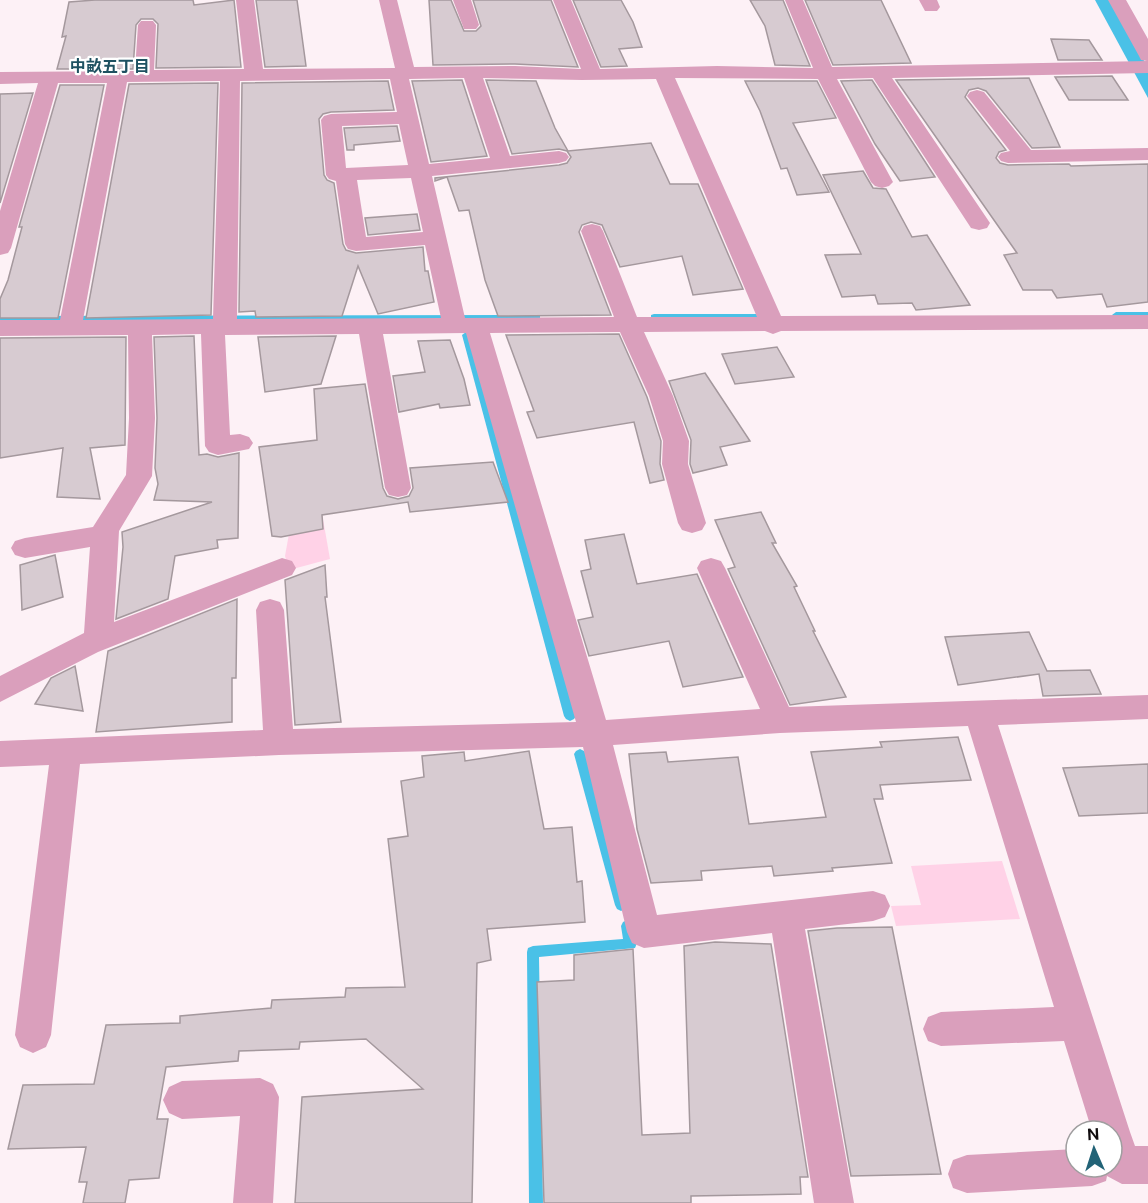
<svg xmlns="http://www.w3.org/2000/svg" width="1148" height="1203" viewBox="0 0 1148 1203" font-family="'Public Sans','Noto Sans JP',sans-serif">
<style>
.green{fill:#ffd2e7}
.water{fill:#4ac1e7}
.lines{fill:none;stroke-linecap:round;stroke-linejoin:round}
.stream{fill:#4ac1e7;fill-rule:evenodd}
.building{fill:#d7cbd1;stroke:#a4989d;stroke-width:1.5}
.street{fill:#da9fbc;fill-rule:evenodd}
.labels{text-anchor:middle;stroke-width:4.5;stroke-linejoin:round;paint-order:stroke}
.far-neighbourhood-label{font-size:16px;font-weight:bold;fill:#1e5161;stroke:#fff}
</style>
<rect width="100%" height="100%" fill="#fdf1f6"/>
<g class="green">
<polygon points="320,502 330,559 289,570 285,556 294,506"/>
<polygon points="1002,861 1020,919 896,926 891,906 921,905 911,866"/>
</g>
<polygon class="water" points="1095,0 1111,0 1148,68 1148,98"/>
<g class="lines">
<g class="stream">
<polygon points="1116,312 1148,312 1148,318 1113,317 1112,315"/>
<polygon points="654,314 771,314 775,317 771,320 651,319 651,315"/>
<polygon points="537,315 540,316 540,320 0,322 0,316"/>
<polygon points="466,332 470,335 576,716 574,719 570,721 566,719 564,716 462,335"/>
<polygon points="580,749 584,751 586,754 627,905 625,909 621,911 617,909 615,905 574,754 576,751"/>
<path d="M627 920 631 922C635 929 639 941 635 948L539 957 543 1203H529L527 952 528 948 533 946 623 939 621 926 623 922Z"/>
</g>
</g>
<g class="building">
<polygon points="95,0 193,0 194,5 234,0 241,67 156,68 158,24 153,19 141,19 136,25 133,69 57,69 66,36 62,37 69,2"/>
<polygon points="256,0 297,0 306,66 265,67"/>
<polygon points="429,0 451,0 464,31 476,31 481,26 473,0 551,0 578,67 515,64 433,65"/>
<polygon points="573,0 621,0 633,22 642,47 619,49 627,66 601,67"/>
<polygon points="750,0 783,0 810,66 775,65 765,26"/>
<polygon points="805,0 881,0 911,63 833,65"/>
<polygon points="1051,39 1089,40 1102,60 1058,60"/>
<polygon points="1112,76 1128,100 1069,100 1055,77"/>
<polygon points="1029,78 1060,147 1032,148 986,91 978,88 969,90 965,97 1006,150 999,152 996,158 1000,163 1008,165 1069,164 1071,166 1148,164 1148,302 1107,307 1102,294 1057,298 1052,290 1023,290 1004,255 1017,253 896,80"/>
<polygon points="462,80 487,156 431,162 412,81"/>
<polygon points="486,80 536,81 555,128 568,151 651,143 670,184 698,184 743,289 693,295 682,256 620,267 602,225 591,222 582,225 579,232 611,315 498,316 485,280 469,210 459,211 447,177 435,181 435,178 559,165 567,163 571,157 567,151 559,149 512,154"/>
<polygon points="872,80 935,177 900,181 875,144 841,81"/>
<polygon points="388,81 394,110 331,112 323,114 319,119 324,175 327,180 334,183 343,244 346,250 356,253 423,247 425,271 428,271 434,302 378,314 358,266 342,316 256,317 255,311 239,312 242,83"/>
<polygon points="745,81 817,81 836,118 793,123 829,192 797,195 787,168 781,169 760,111"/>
<polygon points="218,83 211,315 86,318 129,84"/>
<polygon points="60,85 104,85 58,318 0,318 0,299 8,280 22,227 19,227"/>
<polygon points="33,93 0,203 0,94"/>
<polygon points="397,126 400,141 354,145 354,150 347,150 344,128"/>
<polygon points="863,171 873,188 886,189 912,237 927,235 970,305 916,310 912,303 878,304 875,295 842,297 825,255 861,254 823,175"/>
<polygon points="417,214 420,230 368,235 365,218"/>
<polygon points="619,334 647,397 661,441 660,464 664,480 650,483 634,422 537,438 527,412 534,411 506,335"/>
<polygon points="194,336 199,455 207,454 218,457 239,453 238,538 217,540 218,548 175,556 168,599 116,619 123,547 122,532 212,502 154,500 158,484 155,468 157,418 154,337"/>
<polygon points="336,336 321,384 265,392 258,337"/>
<polygon points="126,337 125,445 90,448 100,499 57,497 63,448 0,458 0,338"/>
<polygon points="450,340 464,379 470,405 440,408 439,404 399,412 393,376 425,372 418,341"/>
<polygon points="777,347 794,377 735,384 722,354"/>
<polygon points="705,373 750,441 720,447 727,465 693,473 690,464 691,440 669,381"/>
<polygon points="365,384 383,488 387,496 398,499 409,496 413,488 410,468 493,462 508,502 410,512 408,502 322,515 323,529 281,537 272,536 259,447 317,440 314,389"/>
<polygon points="761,512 776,543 772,543 797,586 794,587 815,631 813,631 846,697 790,705 728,569 735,567 715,520"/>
<polygon points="624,534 637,584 697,574 743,677 683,687 669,641 589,656 578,620 593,617 581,571 591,569 585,540"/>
<polygon points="55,555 63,597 22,610 20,565"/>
<polygon points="325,565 327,597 325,597 341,722 295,725 285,580"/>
<polygon points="237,599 236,678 232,678 232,722 96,732 108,651"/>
<polygon points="1029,632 1047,671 1090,670 1101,694 1043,696 1039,674 958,685 945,637"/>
<polygon points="75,666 83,711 35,704 51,678"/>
<polygon points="958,737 971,780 880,785 883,799 874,799 892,863 832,868 833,871 774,876 772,866 701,871 702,880 651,883 637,829 629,754 666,752 668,762 738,757 749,824 826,817 811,752 882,747 880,742"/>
<polygon points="529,751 544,829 572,827 577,882 582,881 585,922 487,929 491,960 477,963 472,1203 295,1203 302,1097 423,1089 366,1039 300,1042 299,1049 239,1051 238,1061 166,1067 157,1119 168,1119 159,1178 129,1180 125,1203 83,1203 87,1182 79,1182 86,1147 8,1149 23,1085 94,1084 106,1025 180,1023 180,1016 271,1008 272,1000 345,997 346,988 405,987 388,839 408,836 401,781 424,777 422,756 464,752 465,761"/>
<polygon points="1148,764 1148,813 1079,816 1063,768"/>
<polygon points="892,927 941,1174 851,1176 808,931 837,928"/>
<polygon points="715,942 771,944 808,1177 800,1177 801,1194 691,1196 691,1203 544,1203 537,982 574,980 574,955 633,949 642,1135 690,1133 684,946"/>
</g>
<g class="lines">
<g class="street">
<path d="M236 0H254L263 69 395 68 379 0H397L414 67 515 66 581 69 553 0H571L600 69 717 66 813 68 785 0H803L832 67 1147 61 1141 60 1139 56 1108 0H1126L1148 39V73L892 78 990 223 987 228 979 230 971 228 873 78 837 79 893 182 889 186 882 188 875 186 871 182 818 79 675 78 781 316 1148 315V329L781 331 773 334 765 331 644 332 673 396 689 441 688 464 706 523 702 530 692 533 682 530 678 523 662 464 663 441 649 396 620 332 490 333 606 720 760 709 697 568 701 561 711 558 721 561 725 568 789 707 1148 695V719L998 725 1130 1132 1135 1146H1148V1184H1122L1107 1176 1106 1181 1092 1186 967 1193 953 1188 948 1174 953 1160 967 1155 1076 1149V1167H1112V1131H1092L1064 1041 941 1046 928 1041 923 1029 928 1017 941 1012 1054 1007 968 726 780 733 613 745 657 915 873 891 885 895 890 906 885 917 873 921 805 929 854 1203H814L772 933 644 948 632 943 627 932 583 747 279 755 80 764 51 1035 46 1047 33 1053 20 1047 15 1035 49 765 0 767V741L263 730 256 610 260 602 270 599 280 602 284 610 293 729 576 722 466 333 383 334 411 488 407 495 398 497 389 495 385 488 359 334 225 335 230 435 240 434 249 437 253 443 249 449 218 455 209 452 205 446 201 334 152 335 155 418 152 476 119 531 114 622 282 558 292 561 296 568 292 575 98 652 0 702V676L84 633 90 547 25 558 15 555 11 548 15 541 25 538 93 527 126 475 129 418 128 335 0 336V320H60L107 83H58L11 248 8 253 0 255V211L38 83 0 84V72L135 71 138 25 141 21H153L156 25 154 70 244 69ZM464 78 490 158 429 164 409 79ZM483 78 582 80 656 79 757 317H637L603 231 600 226 592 224 584 226 581 231 614 317 465 318 432 176 559 163 566 161 569 157 566 153 559 151 510 156ZM390 79 397 112 331 114 324 116 321 120 326 175 329 179 336 181 345 244 348 249 356 251 425 245 441 318 237 319 240 81ZM220 81 213 319 83 320 127 82ZM399 124 408 165 346 168 342 126ZM411 178 423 232 366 237 357 180Z"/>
<polygon points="453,0 471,0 479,25 476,29 464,29"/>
<polygon points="919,0 937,0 940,7 937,11 925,11"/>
<polygon points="977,90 984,92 1031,150 1148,148 1148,160 1008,163 1001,161 998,157 1001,153 1010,151 967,96 970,92"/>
<polygon points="260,1078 273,1084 279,1097 273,1203 233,1203 240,1116 182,1119 169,1113 163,1100 169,1087 182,1081"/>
</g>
</g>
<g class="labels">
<g class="far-neighbourhood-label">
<text x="110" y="72">中畝五丁目</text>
</g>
</g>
<g transform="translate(1094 1149) rotate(357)"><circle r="28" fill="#ffffff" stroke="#9f9e9f" stroke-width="1.5"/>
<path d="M0-4.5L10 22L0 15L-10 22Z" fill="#226377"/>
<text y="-9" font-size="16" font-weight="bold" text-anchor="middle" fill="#100c0e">N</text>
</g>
</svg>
